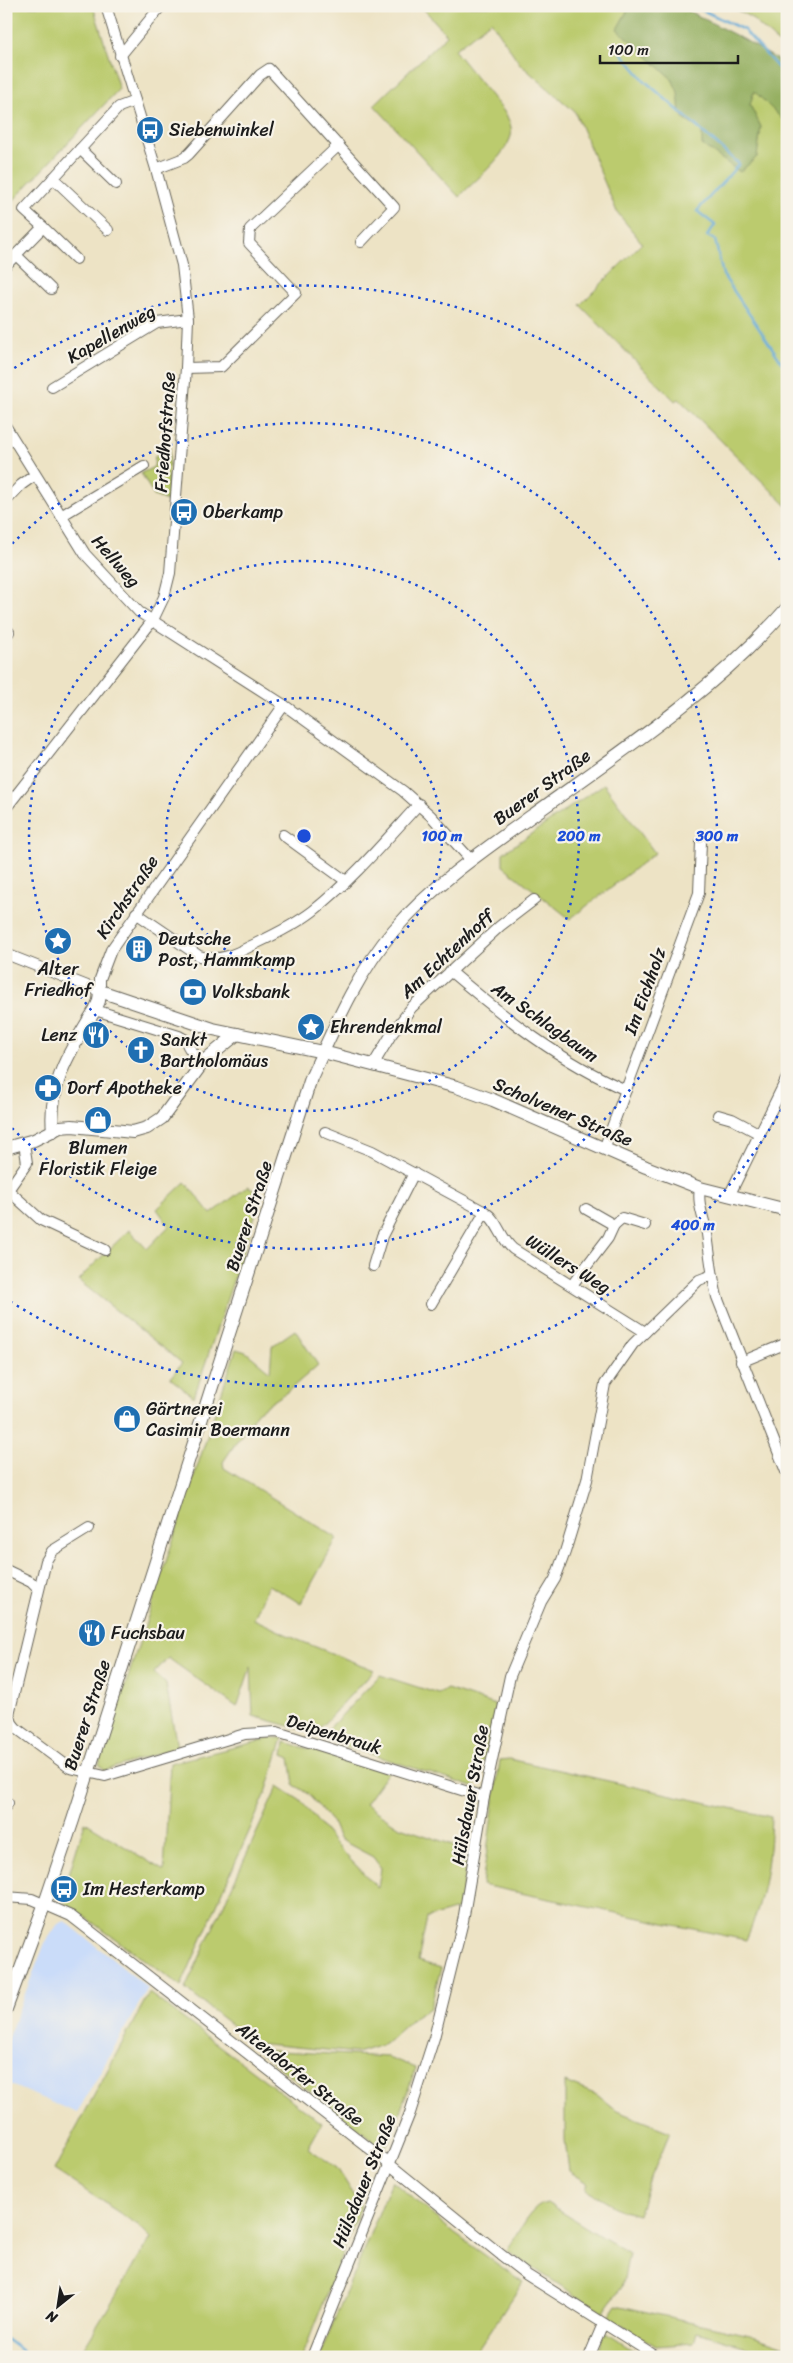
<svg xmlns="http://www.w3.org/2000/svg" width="793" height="2363" viewBox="0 0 793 2363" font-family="Sriracha,sans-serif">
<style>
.built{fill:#cadcf9}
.green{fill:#bbcb6e;stroke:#6c7445}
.forest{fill:#94af61;stroke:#58663e}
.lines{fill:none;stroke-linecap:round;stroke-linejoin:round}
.stream{stroke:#5da7d5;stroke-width:2.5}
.minor-casing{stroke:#656257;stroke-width:12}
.major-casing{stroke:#656257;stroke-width:14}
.minor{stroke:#fff;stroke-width:10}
.major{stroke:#fff;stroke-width:12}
.ring{fill:none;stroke:#1d4ed8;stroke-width:2.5;stroke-dasharray:2.5 5}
.labels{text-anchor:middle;stroke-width:4.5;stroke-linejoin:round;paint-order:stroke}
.poi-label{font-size:18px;fill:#1c1c1c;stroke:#f7f3e8;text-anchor:start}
.street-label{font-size:18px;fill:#1c1c1c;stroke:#f7f3e8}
.centre{fill:#1d4ed8;stroke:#f7f3e8;stroke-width:2.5}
.ring-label{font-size:15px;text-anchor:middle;font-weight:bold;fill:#1d4ed8;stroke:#f7f3e8;stroke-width:4.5;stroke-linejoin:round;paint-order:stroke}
</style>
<rect width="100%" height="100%" fill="#f7f3e8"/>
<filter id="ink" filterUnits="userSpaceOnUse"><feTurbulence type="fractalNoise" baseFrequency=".02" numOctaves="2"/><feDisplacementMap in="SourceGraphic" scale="10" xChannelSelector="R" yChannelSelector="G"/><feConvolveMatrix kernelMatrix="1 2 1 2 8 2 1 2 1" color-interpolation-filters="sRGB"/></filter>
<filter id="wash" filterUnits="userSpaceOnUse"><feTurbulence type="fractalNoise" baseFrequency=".0096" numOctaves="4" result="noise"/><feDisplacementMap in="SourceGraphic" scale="20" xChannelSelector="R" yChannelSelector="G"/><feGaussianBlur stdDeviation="1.12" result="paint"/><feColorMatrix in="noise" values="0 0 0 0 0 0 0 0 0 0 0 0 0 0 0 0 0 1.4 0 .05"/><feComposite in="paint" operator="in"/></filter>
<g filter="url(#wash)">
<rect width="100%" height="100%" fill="#ede3c5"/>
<polygon class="built" points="65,1921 148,1988 77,2113 6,2083 6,2042 45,1943 58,1924"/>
<g class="green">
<polygon points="6,6 93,6 119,89 6,208"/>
<path d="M421 6H650L787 108V506L679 399 675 401 580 305 642 243 617 212 575 112 520 64 491 21 454 50 506 114C509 121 513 129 511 136 505 157 474 181 459 197L374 105 447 35Z"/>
<polygon points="729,6 787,6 787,51 750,17"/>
<polygon points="170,447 167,501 154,496 141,473 154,467 155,456"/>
<polygon points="604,784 655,853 570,919 503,866 503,853"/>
<polygon points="185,1182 211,1214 248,1186 262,1195 194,1397 170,1378 182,1363 78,1280 129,1230 147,1249 169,1226 157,1209"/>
<polygon points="295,1330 318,1365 287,1392 257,1412 223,1462 224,1468 337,1538 301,1603 268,1585 254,1619 298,1640 374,1670 315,1733 253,1716 251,1666 237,1707 168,1658 154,1673 166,1684 177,1747 104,1771 99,1765 236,1349 246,1352 270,1372 272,1346"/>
<polygon points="380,1675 439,1694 447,1689 496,1705 479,1782 473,1787 320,1738"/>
<polygon points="272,1738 283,1738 266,1793 181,1986 61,1900 85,1822 164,1871 170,1763"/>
<polygon points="285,1742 388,1772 365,1804 400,1827 468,1850 460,1908 427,1918 418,1961 441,1968 430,2008 412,2019 385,2044 357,2053 255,2043 185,1989 278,1786 301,1801 336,1845 378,1888 381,1868 373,1857 339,1839 332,1822 308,1794 294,1785 290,1758 283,1755"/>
<path d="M509 1759 771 1817C769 1863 765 1897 746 1940L482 1885 500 1760Z"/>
<polygon points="149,1993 322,2123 308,2148 337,2168 361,2206 302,2357 78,2357 151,2238 138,2225 54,2170"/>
<polygon points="257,2050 388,2057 416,2068 390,2139 384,2149"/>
<polygon points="565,2082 597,2095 617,2111 670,2132 645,2192 639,2215 622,2211 586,2190 588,2183 569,2171 565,2140"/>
<polygon points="392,2181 455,2234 523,2282 473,2357 319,2357"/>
<path d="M547 2203 629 2254 622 2287 603 2313 507 2251C517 2236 529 2206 547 2203Z"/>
<polygon points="616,2305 750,2335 787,2348 787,2357 760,2357 760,2351 697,2332 694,2343 656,2346 608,2317"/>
<polygon points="605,2332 643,2357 594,2357"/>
</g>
<polygon class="forest" points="630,6 679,6 745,40 776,59 787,71 787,124 754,91 750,105 761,127 757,157 740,172 702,145 702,131 685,120 680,113 678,92 672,79 617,29"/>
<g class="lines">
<g class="stream">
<polyline points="694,6 744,30 787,78"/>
<polyline points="620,51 645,81 739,164 697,211 715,225 707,236 715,240 723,275 787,370"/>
<polyline points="6,2339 30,2357"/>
</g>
</g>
</g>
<g filter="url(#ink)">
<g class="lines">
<g class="minor-casing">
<g id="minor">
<polyline points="120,56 161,6"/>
<polyline points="80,149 116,184"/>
<polyline points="156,169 184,158 189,154 260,75 269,69 394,207 361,242"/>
<polyline points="53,178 108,230"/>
<polyline points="43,227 76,259"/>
<polyline points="16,255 51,289"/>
<polyline points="6,265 43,227 24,210 119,107 135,101"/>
<polyline points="186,368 221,367 296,293 249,243 250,229 339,145"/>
<polyline points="52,387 157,323 188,319"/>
<polyline points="6,427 85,554 139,612 284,705 403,791 431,816 471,860"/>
<polyline points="6,501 21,485 35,475"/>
<polyline points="61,516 144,466"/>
<polyline points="6,635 9,632"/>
<polyline points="6,808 153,620 164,597 170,573 186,368 188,319 182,265 156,169 106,6"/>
<polyline points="283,835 346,881"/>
<path d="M136 913 199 956C221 963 237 953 257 943 276 934 296 924 313 911 352 880 385 841 419 804"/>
<polyline points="6,954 100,991 100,979 111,950 284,705"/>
<path d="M450 971C504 1017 561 1062 626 1090"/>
<path d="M95 1010 179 1036 186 1040C188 1051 196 1055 204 1061"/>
<polyline points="373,1065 391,1035 412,1007 500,926 534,900"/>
<polyline points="718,1115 732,1119 760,1134"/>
<path d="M325 1132 372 1151 485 1212C499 1222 500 1238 513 1249L645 1332"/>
<polyline points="604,1149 699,893 701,842"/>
<path d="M700 1188C697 1204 704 1218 707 1234 710 1256 712 1276 717 1297L787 1474"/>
<polyline points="8,1190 41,1220 105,1250"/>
<polyline points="6,1193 27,1163 24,1143"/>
<polyline points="729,1196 787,1078"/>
<polyline points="586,1209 614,1225"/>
<polyline points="373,1266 382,1236 414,1173"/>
<polyline points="572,1285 608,1238 614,1225 622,1218 645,1225"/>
<polyline points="431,1304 485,1212"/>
<polyline points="741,1362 787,1343"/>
<polyline points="89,1528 52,1551 46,1561 9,1714 12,1723 16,1728 70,1768 105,1776 245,1734 277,1732 484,1797"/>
<polyline points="6,1570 31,1582 38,1589"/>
<polyline points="6,1806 8,1803"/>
<polyline points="6,1897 32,1899 71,1916 378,2155 500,2254 527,2275 657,2357"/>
<polyline points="312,2357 410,2113 434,2038 463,1921 484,1797 510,1676 541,1602 555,1579 565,1552 587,1480 605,1384 633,1344 699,1280 712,1275"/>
<polyline points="589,2357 603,2324"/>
</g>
</g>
<g class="major-casing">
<g id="major">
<path d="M53 1131C48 1083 71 1049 95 1010L99 1001 100 991 213 1029 323 1052 457 1087 493 1100 646 1167 700 1188 787 1210"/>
<polyline points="6,1148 34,1140 60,1127 72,1126 133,1132 147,1128 162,1118 204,1061 237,1034"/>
<path d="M6 2009 45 1903 73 1820 311 1078C334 1028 357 973 394 930 434 884 484 850 533 815 622 751 714 691 787 608"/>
</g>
</g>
<use href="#minor" class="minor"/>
<use href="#major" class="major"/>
</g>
</g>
<g class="ring">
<circle cx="304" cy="836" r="138"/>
<circle cx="304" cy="836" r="275"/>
<path d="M7 549A413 413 0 1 1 7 1123"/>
<path d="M785 1103A550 550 0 0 1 8 1300M8 372A550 550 0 0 1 785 569"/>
</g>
<defs>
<g id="bus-disc" transform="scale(1.4375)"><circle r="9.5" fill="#1f6fb2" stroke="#f7f3e8"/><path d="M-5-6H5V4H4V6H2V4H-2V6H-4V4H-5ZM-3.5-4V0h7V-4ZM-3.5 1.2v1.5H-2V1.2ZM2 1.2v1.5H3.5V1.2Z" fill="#fff"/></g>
<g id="sight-disc" transform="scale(1.4375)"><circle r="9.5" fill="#1f6fb2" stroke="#f7f3e8"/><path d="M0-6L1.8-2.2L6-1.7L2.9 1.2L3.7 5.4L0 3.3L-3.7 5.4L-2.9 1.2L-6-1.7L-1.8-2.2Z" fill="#fff"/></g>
<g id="building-disc" transform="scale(1.4375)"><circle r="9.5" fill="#1f6fb2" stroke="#f7f3e8"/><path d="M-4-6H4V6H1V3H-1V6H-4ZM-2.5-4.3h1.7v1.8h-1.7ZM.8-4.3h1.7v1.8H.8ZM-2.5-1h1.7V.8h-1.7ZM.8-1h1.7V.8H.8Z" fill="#fff"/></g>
<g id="bank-disc" transform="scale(1.4375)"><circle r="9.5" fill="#1f6fb2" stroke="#f7f3e8"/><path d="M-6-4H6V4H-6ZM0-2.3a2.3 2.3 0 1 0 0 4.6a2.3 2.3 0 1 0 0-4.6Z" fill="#fff"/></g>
<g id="restaurant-disc" transform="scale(1.4375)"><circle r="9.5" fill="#1f6fb2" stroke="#f7f3e8"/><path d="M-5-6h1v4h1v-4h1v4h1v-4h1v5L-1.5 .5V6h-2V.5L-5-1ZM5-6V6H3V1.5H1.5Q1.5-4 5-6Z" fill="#fff"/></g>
<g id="church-disc" transform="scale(1.4375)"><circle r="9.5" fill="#1f6fb2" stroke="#f7f3e8"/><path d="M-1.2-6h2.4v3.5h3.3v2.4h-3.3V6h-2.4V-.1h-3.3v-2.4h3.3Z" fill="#fff"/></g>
<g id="pharmacy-disc" transform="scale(1.4375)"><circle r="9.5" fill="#1f6fb2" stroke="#f7f3e8"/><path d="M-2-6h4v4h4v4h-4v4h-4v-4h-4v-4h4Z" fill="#fff"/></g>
<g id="shop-disc" transform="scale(1.4375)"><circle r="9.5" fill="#1f6fb2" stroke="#f7f3e8"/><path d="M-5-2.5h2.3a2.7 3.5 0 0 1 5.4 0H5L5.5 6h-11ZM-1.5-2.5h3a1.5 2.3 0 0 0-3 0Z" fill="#fff"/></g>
</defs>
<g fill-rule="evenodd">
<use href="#bus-disc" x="150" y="130"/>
<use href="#bus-disc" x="184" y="512"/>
<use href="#sight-disc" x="58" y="941"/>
<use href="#building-disc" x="139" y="949"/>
<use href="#bank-disc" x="193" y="992"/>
<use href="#sight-disc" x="311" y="1027"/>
<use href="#restaurant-disc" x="96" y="1035"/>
<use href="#church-disc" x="141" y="1050"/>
<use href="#pharmacy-disc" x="48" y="1088"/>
<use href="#shop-disc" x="98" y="1120"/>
<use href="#shop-disc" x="127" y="1419"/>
<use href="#restaurant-disc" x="92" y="1633"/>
<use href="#bus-disc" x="64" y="1889"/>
</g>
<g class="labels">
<g class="poi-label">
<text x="169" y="136">Siebenwinkel</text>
<text x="203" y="518">Oberkamp</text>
<text x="158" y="945">Deutsche<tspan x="158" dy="21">Post, Hammkamp</tspan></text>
<text x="58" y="975" text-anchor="middle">Alter<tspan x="58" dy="21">Friedhof</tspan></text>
<text x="212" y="998">Volksbank</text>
<text x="330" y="1033">Ehrendenkmal</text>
<text x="77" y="1041" text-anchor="end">Lenz</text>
<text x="160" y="1046">Sankt<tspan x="160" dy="21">Bartholomäus</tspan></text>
<text x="67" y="1094">Dorf Apotheke</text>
<text x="98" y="1154" text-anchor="middle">Blumen<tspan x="98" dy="21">Floristik Fleige</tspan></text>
<text x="146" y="1415">Gärtnerei<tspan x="146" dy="21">Casimir Boermann</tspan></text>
<text x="111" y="1639">Fuchsbau</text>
<text x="83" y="1895">Im Hesterkamp</text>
</g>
<g class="street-label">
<text transform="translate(111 334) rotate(-30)" y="6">Kapellenweg</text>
<text transform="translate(165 432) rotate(-86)" y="6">Friedhofstraße</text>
<text transform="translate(116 561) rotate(49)" y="6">Hellweg</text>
<text transform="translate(542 787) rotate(-36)" y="6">Buerer Straße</text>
<text transform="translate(127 897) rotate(-56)" y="6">Kirchstraße</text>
<text transform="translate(447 954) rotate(-43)" y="6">Am Echtenhoff</text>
<text transform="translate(645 991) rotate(-70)" y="6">Im Eichholz</text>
<text transform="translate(545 1022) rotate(35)" y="6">Am Schlagbaum</text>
<text transform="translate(563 1112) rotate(23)" y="6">Scholvener Straße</text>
<text transform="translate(249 1216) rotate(-72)" y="6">Buerer Straße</text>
<text transform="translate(568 1264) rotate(32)" y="6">Wüllers Weg</text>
<text transform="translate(87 1715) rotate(-72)" y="6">Buerer Straße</text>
<text transform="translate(334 1734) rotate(17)" y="6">Deipenbrauk</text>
<text transform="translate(470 1795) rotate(-80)" y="6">Hülsdauer Straße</text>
<text transform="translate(300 2074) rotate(38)" y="6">Altendorfer Straße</text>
<text transform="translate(364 2181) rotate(-68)" y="6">Hülsdauer Straße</text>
</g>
</g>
<circle cx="304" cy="836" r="8" class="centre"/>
<g class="ring-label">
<text x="442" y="841">100 m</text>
<text x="579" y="841">200 m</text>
<text x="717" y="841">300 m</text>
<text x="693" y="1230">400 m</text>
</g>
<rect width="793" height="2363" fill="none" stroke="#f7f3e8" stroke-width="25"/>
<g transform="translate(58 2306) rotate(210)" stroke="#f7f3e8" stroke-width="4" paint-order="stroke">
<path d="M0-4L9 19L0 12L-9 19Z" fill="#1c1c1c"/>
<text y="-8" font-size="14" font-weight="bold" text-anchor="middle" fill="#1c1c1c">N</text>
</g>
<path d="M600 55v8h138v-8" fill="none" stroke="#1c1c1c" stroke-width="2.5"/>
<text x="608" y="55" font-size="15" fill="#1c1c1c" stroke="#f7f3e8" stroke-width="4" paint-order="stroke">100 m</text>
</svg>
